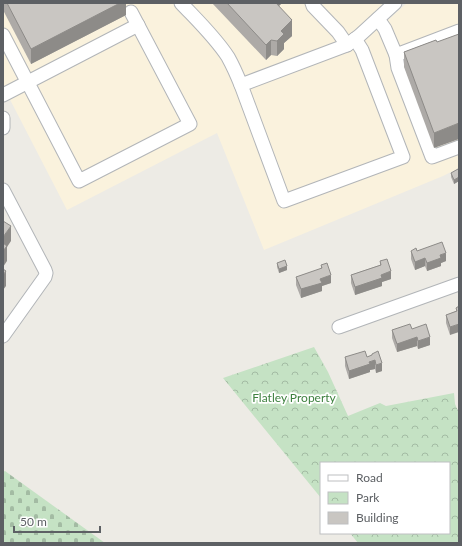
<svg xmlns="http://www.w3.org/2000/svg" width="462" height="546" viewBox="0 0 462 546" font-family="Lato,sans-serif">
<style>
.commercial{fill:#faf2dd}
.cemetery{fill:url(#cemetery-stones)}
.park{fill:url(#park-crowns)}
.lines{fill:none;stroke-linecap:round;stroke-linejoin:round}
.minor-casing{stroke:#b2b5b8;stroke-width:15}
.minor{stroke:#fff;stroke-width:13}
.wall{fill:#adaaa7}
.shaded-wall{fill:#8d8b88}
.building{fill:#c9c6c2;stroke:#8d8b88}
.labels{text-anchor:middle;stroke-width:3.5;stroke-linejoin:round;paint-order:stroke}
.park-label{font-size:12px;fill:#3e813f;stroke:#fff}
</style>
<defs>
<pattern id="cemetery-stones" width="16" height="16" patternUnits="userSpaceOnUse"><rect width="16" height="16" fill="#c5e2c4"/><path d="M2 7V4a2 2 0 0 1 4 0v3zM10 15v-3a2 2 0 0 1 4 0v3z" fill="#a3bba3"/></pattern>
<pattern id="park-crowns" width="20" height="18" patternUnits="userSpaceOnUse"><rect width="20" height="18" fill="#c5e2c4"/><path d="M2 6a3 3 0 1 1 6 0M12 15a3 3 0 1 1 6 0" fill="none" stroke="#a3bba3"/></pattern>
</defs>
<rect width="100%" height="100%" fill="#edebe5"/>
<polygon class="commercial" points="3,3 385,3 373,14 378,29 407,3 459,3 459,168 443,176 264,250 217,133 67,210 3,86"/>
<polygon class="cemetery" points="5,471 105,543 3,543 3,472"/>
<polygon class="park" points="314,347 328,372 348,416 380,403 386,406 454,393 455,404 459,413 459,543 358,543 350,533 449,533 449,463 321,463 321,498 223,378"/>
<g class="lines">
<g class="minor-casing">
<g id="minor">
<path d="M181 3C197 20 215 37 228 57 233 66 237 75 241 85L347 45 359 36 395 3"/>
<polyline points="312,3 313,6 338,32 347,45"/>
<polyline points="378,19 385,29 396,55 459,31"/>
<polyline points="3,35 79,181 190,124 131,12"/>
<polyline points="396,55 398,68 432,157 459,147"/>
<polyline points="241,85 284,201 403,157 362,50 355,39"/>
<polyline points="3,95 138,25"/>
<polyline points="3,118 3,128"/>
<polyline points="3,190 45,270 46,273 45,277 3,336"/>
<polyline points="339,327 459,284"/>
</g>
</g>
<use href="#minor" class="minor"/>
</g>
<g class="wall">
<polygon points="3,3 126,3 126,15 31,64 3,10"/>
<polygon points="212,3 282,3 279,6 292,36 284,43 284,49 277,56 271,55 266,60"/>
<polygon points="436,40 434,148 404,67 404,52"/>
<polygon points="459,172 459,181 454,184 451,177 451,173"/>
<polygon points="411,251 417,251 446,261 441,263 441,266 427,271 425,266 415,270 411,259"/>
<polygon points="380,261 391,279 382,282 382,286 355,295 351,283 351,275 380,265"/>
<polygon points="277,263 287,270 279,273 277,267"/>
<polygon points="321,265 331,283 322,286 322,291 301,298 296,285 296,277 321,269"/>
<polygon points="459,306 450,335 446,323 446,315 456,311 456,308"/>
<polygon points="412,329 430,345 418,349 417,346 397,352 392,338 392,330"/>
<polygon points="372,354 382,371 376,373 375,369 370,370 370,372 349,379 345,366 345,357 367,357 372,356"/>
</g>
<g class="shaded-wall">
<polygon points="120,3 126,3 126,15 31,64 31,49"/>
<polygon points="271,3 282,3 271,13"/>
<polygon points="292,20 292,36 284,43 284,49 277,56 277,41 281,31"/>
<polygon points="271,40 271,55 266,60 266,45"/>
<polygon points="459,123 459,139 434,148 434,133"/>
<polygon points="459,177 459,181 454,184 454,180"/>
<polygon points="11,226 11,241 7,247 7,261 3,267 3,237"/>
<polygon points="446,253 446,261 441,263 441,266 427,271 427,263 440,255"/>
<polygon points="425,258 425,266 415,270 415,262"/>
<polygon points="287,266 287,270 279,273 279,269"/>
<polygon points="6,271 6,286 3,290 3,275"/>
<polygon points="391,271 391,279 382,282 382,286 355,295 355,287 381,275"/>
<polygon points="331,275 331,283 322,286 322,291 301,298 301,289 320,279"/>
<polygon points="459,324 459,332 450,335 450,327"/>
<polygon points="417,337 417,346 397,352 397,344"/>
<polygon points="430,337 430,345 418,349 418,341"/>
<polygon points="375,360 375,369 370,370 370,372 349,379 349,371"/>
<polygon points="382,363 382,371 376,373 376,365"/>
</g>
<g class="building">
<polygon points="7,3 120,3 31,49"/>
<polygon points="227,3 276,3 292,20 281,31 284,34 277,41 271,40 266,45"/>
<polygon points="459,34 459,123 434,133 404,52 436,40 437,42"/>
<polygon points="458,169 459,172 459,177 454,180 451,173"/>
<polygon points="3,221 11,226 3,237"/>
<polygon points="442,242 446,253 440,255 441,258 427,263 425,258 415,262 411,251 416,248 417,251"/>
<polygon points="3,243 7,246 3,251"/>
<polygon points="387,259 391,271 381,275 382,278 355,287 351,275 381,265 380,261"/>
<polygon points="285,260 287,266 279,269 277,263"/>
<polygon points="327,263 331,275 320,279 322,283 301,289 296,277 322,268 321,265"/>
<polygon points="3,269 6,271 3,275"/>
<polygon points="459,306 459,324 450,327 446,315 457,311 456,308"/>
<polygon points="410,324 412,329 426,324 430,337 418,341 417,337 397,344 392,330"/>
<polygon points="365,351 367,357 372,355 372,354 378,351 382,363 376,365 375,360 369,362 370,364 349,371 345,357"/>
</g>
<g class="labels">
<g class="park-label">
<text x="294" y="402">Flatley Property</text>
</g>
</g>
<rect width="462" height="546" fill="none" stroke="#5d6064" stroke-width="8"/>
<rect x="320" y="462" width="130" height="72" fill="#ffffff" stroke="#bebfc1"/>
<rect x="328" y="475" width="20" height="6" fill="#ffffff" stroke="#bebfc1"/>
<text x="356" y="482" font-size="12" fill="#5d6064">Road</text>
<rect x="328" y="492" width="20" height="12" fill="url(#park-crowns)" stroke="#bebfc1"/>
<text x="356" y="502" font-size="12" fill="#5d6064">Park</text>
<rect x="328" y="512" width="20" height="12" fill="#c9c6c2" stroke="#bebfc1"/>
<text x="356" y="522" font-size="12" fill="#5d6064">Building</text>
<path d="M14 526v6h86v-6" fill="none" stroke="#5d6064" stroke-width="2"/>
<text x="20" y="526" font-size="12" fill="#5d6064" stroke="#ffffff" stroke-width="3" paint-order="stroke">50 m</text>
</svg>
